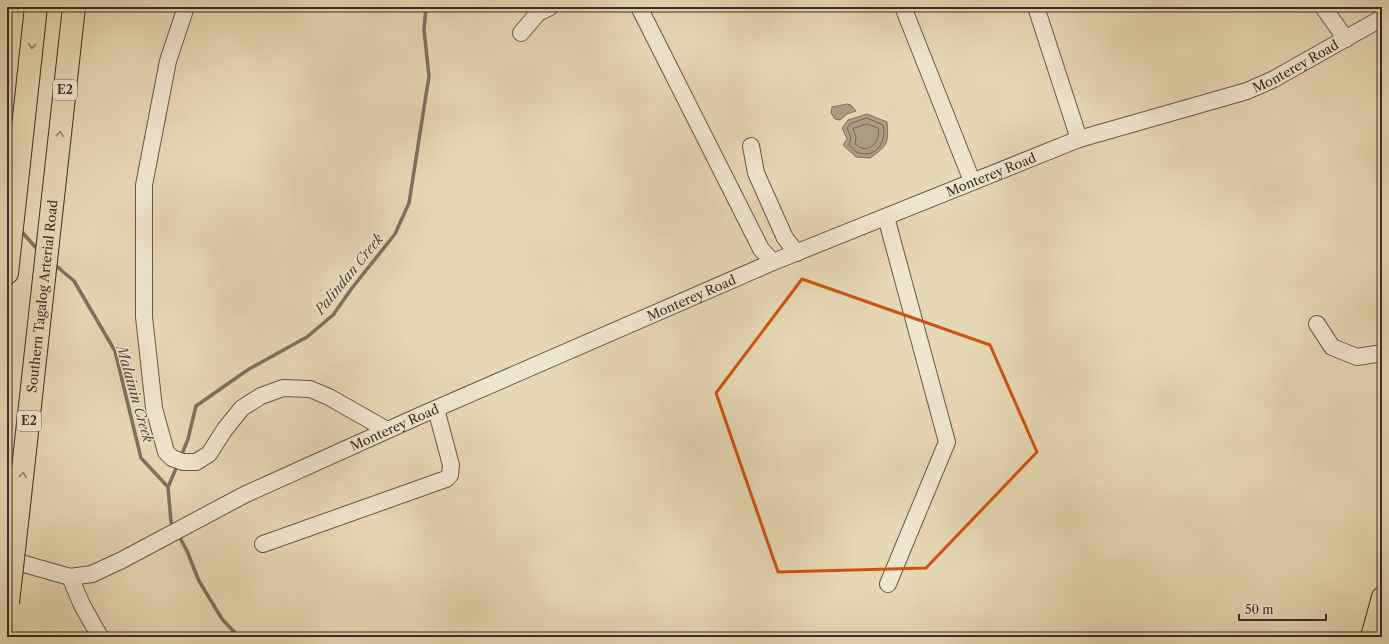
<svg xmlns="http://www.w3.org/2000/svg" width="1389" height="644" viewBox="0 0 1389 644" font-family="'Libre Caslon Text',serif">
<style>
.water{fill:#ac9e84;stroke:#7e715e}
.lines{fill:none;stroke-linecap:round;stroke-linejoin:round}
.shore{stroke:#736654;stroke-width:1}
.stream{stroke:#7e715e;stroke-width:3.5}
.minor-casing{stroke:#655849;stroke-width:18}
.major-casing{stroke:#3a2e25;stroke-width:22}
.highway-casing{stroke:#3a2e25;stroke-width:24}
.minor{stroke:#efe6cf;stroke-width:16}
.major{stroke:#e7d8b5;stroke-width:20}
.highway{stroke:#e7d8b5;stroke-width:22}
.highway-bridge-casing{stroke:#3a2e25;stroke-width:24;stroke-linecap:butt}
.highway-bridge{stroke:#e7d8b5;stroke-width:22}
.oneway{stroke:#90836d}
.marked{fill:none;stroke:#ce5310;stroke-width:3;stroke-linejoin:round}
.labels{text-anchor:middle;stroke-width:3;stroke-linejoin:round;paint-order:stroke}
.shield{fill:#efe6cf;stroke:#706558;stroke-width:1}
.shield-label{font-size:12px;font-weight:bold;fill:#3a2e25}
.street-label{font-size:13px;fill:#3a2e25;stroke:#efe6cf}
.water-label{font-size:14px;font-style:italic;fill:#564a3d;stroke:#efe6cf}
</style>
<rect width="100%" height="100%" fill="#e7d8b5"/>
<filter id="stains"><feTurbulence type="fractalNoise" baseFrequency=".005" numOctaves="4"/><feColorMatrix values="0 0 0 0 .2 0 0 0 0 .09 0 0 0 0 .02 0 0 0 .5 -.17"/></filter>
<radialGradient id="worn" r=".72"><stop offset=".6" stop-color="#630" stop-opacity="0"/><stop offset="1" stop-color="#630" stop-opacity=".3"/></radialGradient>
<g class="water">
<polygon points="847,104 851,105 856,111 847,114 840,120 835,119 831,113 832,107"/>
<path d="M867 114 887 122C889 144 887 146 870 158L856 157 843 145 847 139 842 128 848 120Z"/>
</g>
<g class="lines">
<g class="shore">
<path d="M867 118 883 125C887 141 877 158 859 153 855 152 852 148 849 145L851 138 847 128 850 124Z"/>
<path d="M867 124 878 128C882 142 867 156 855 144L856 137 853 129Z"/>
</g>
<g class="stream">
<polyline points="20,230 38,250"/>
<polyline points="54,264 74,281 115,351 141,458 168,487"/>
<polyline points="181,456 188,439 196,406 249,369 307,337 333,315 352,288 395,234 409,203 429,76 424,30 426,7"/>
<polyline points="174,527 171,522 168,487 178,464"/>
<polyline points="178,534 187,551 199,581 222,619 239,637"/>
</g>
<g class="minor-casing">
<g id="minor">
<polyline points="186,7 168,61 144,185 144,317 154,408 166,452 172,458 183,462 196,462 209,454 225,429 242,408 261,396 283,388 310,389 329,397 387,430"/>
<polyline points="639,7 761,249 773,262"/>
<polyline points="903,7 972,181"/>
<polyline points="1036,7 1079,139"/>
<polyline points="1323,7 1346,39"/>
<polyline points="521,33 538,13 550,7"/>
<polyline points="751,146 756,173 785,238 797,253"/>
<polyline points="886,217 947,442 888,584"/>
<polyline points="1317,324 1332,347 1357,357 1382,353"/>
<polyline points="263,544 446,479 450,475 451,465 436,409"/>
<path id="s1" d="M7 559 70 577 92 574 122 560 244 495 419 416 773 262 1079 139 1247 91 1274 79 1382 18"/>
<polyline points="70,577 82,605 100,637"/>
</g>
</g>
<g class="major-casing">
<polyline id="major" points="1371,637 1382,597"/>
</g>
<g class="highway-casing">
<g id="highway">
<polyline points="7,273 36,7"/>
<path id="s2" d="M18 514 74 7"/>
</g>
</g>
<use href="#minor" class="minor"/>
<use href="#major" class="major"/>
<use href="#highway" class="highway"/>
<g class="highway-bridge-casing">
<polyline id="highway-bridge" points="8,603 18,514"/>
</g>
<use href="#highway-bridge" class="highway-bridge"/>
</g>
<defs><path id="oneway-chevron" d="M-2-3.5L2.5 0L-2 3.5" fill="none" stroke-width="1.6" stroke-linecap="round" stroke-linejoin="round"/></defs>
<g class="oneway">
<use href="#oneway-chevron" transform="translate(32 46) rotate(96)"/>
<use href="#oneway-chevron" transform="translate(60 134) rotate(-84)"/>
<use href="#oneway-chevron" transform="translate(23 475) rotate(-83)"/>
</g>
<path class="marked" d="M802 279 990 345 1037 452 926 568 778 572 716 393Z"/>
<g class="labels">
<g class="shield">
<rect x="53" y="80" width="24" height="20" rx="3"/>
<rect x="17" y="411" width="24" height="20" rx="3"/>
</g>
<g class="shield-label">
<text x="65" y="94">E2</text>
<text x="29" y="425">E2</text>
</g>
<g class="street-label">
<text dy="5" stroke="none"><textPath href="#s1" startOffset="1396">Monterey Road</textPath></text>
<text dy="5" stroke="none"><textPath href="#s1" startOffset="1072">Monterey Road</textPath></text>
<text dy="5" stroke="none"><textPath href="#s2" startOffset="219">Southern Tagalog Arterial Road</textPath></text>
<text dy="5" stroke="none"><textPath href="#s1" startOffset="748">Monterey Road</textPath></text>
<text dy="5" stroke="none"><textPath href="#s1" startOffset="424">Monterey Road</textPath></text>
</g>
<g class="water-label">
<text transform="translate(349 274) rotate(-51)" y="5">Palindan Creek</text>
<text transform="translate(135 394) rotate(74)" y="5">Malainin Creek</text>
</g>
</g>
<rect width="1389" height="644" fill="none" stroke="#e7d8b5" stroke-width="24"/>
<rect x="8" y="8" width="1373" height="628" fill="none" stroke="#3a2e25" stroke-width="2"/>
<rect x="12" y="12" width="1365" height="620" fill="none" stroke="#3a2e25"/>
<path d="M1239 614v6h87v-6" fill="none" stroke="#3a2e25" stroke-width="2"/>
<text x="1245" y="614" font-size="12" fill="#3a2e25" stroke="#efe6cf" stroke-width="3" paint-order="stroke">50 m</text>
<rect width="100%" height="100%" filter="url(#stains)"/>
<rect width="100%" height="100%" fill="url(#worn)"/>
</svg>
